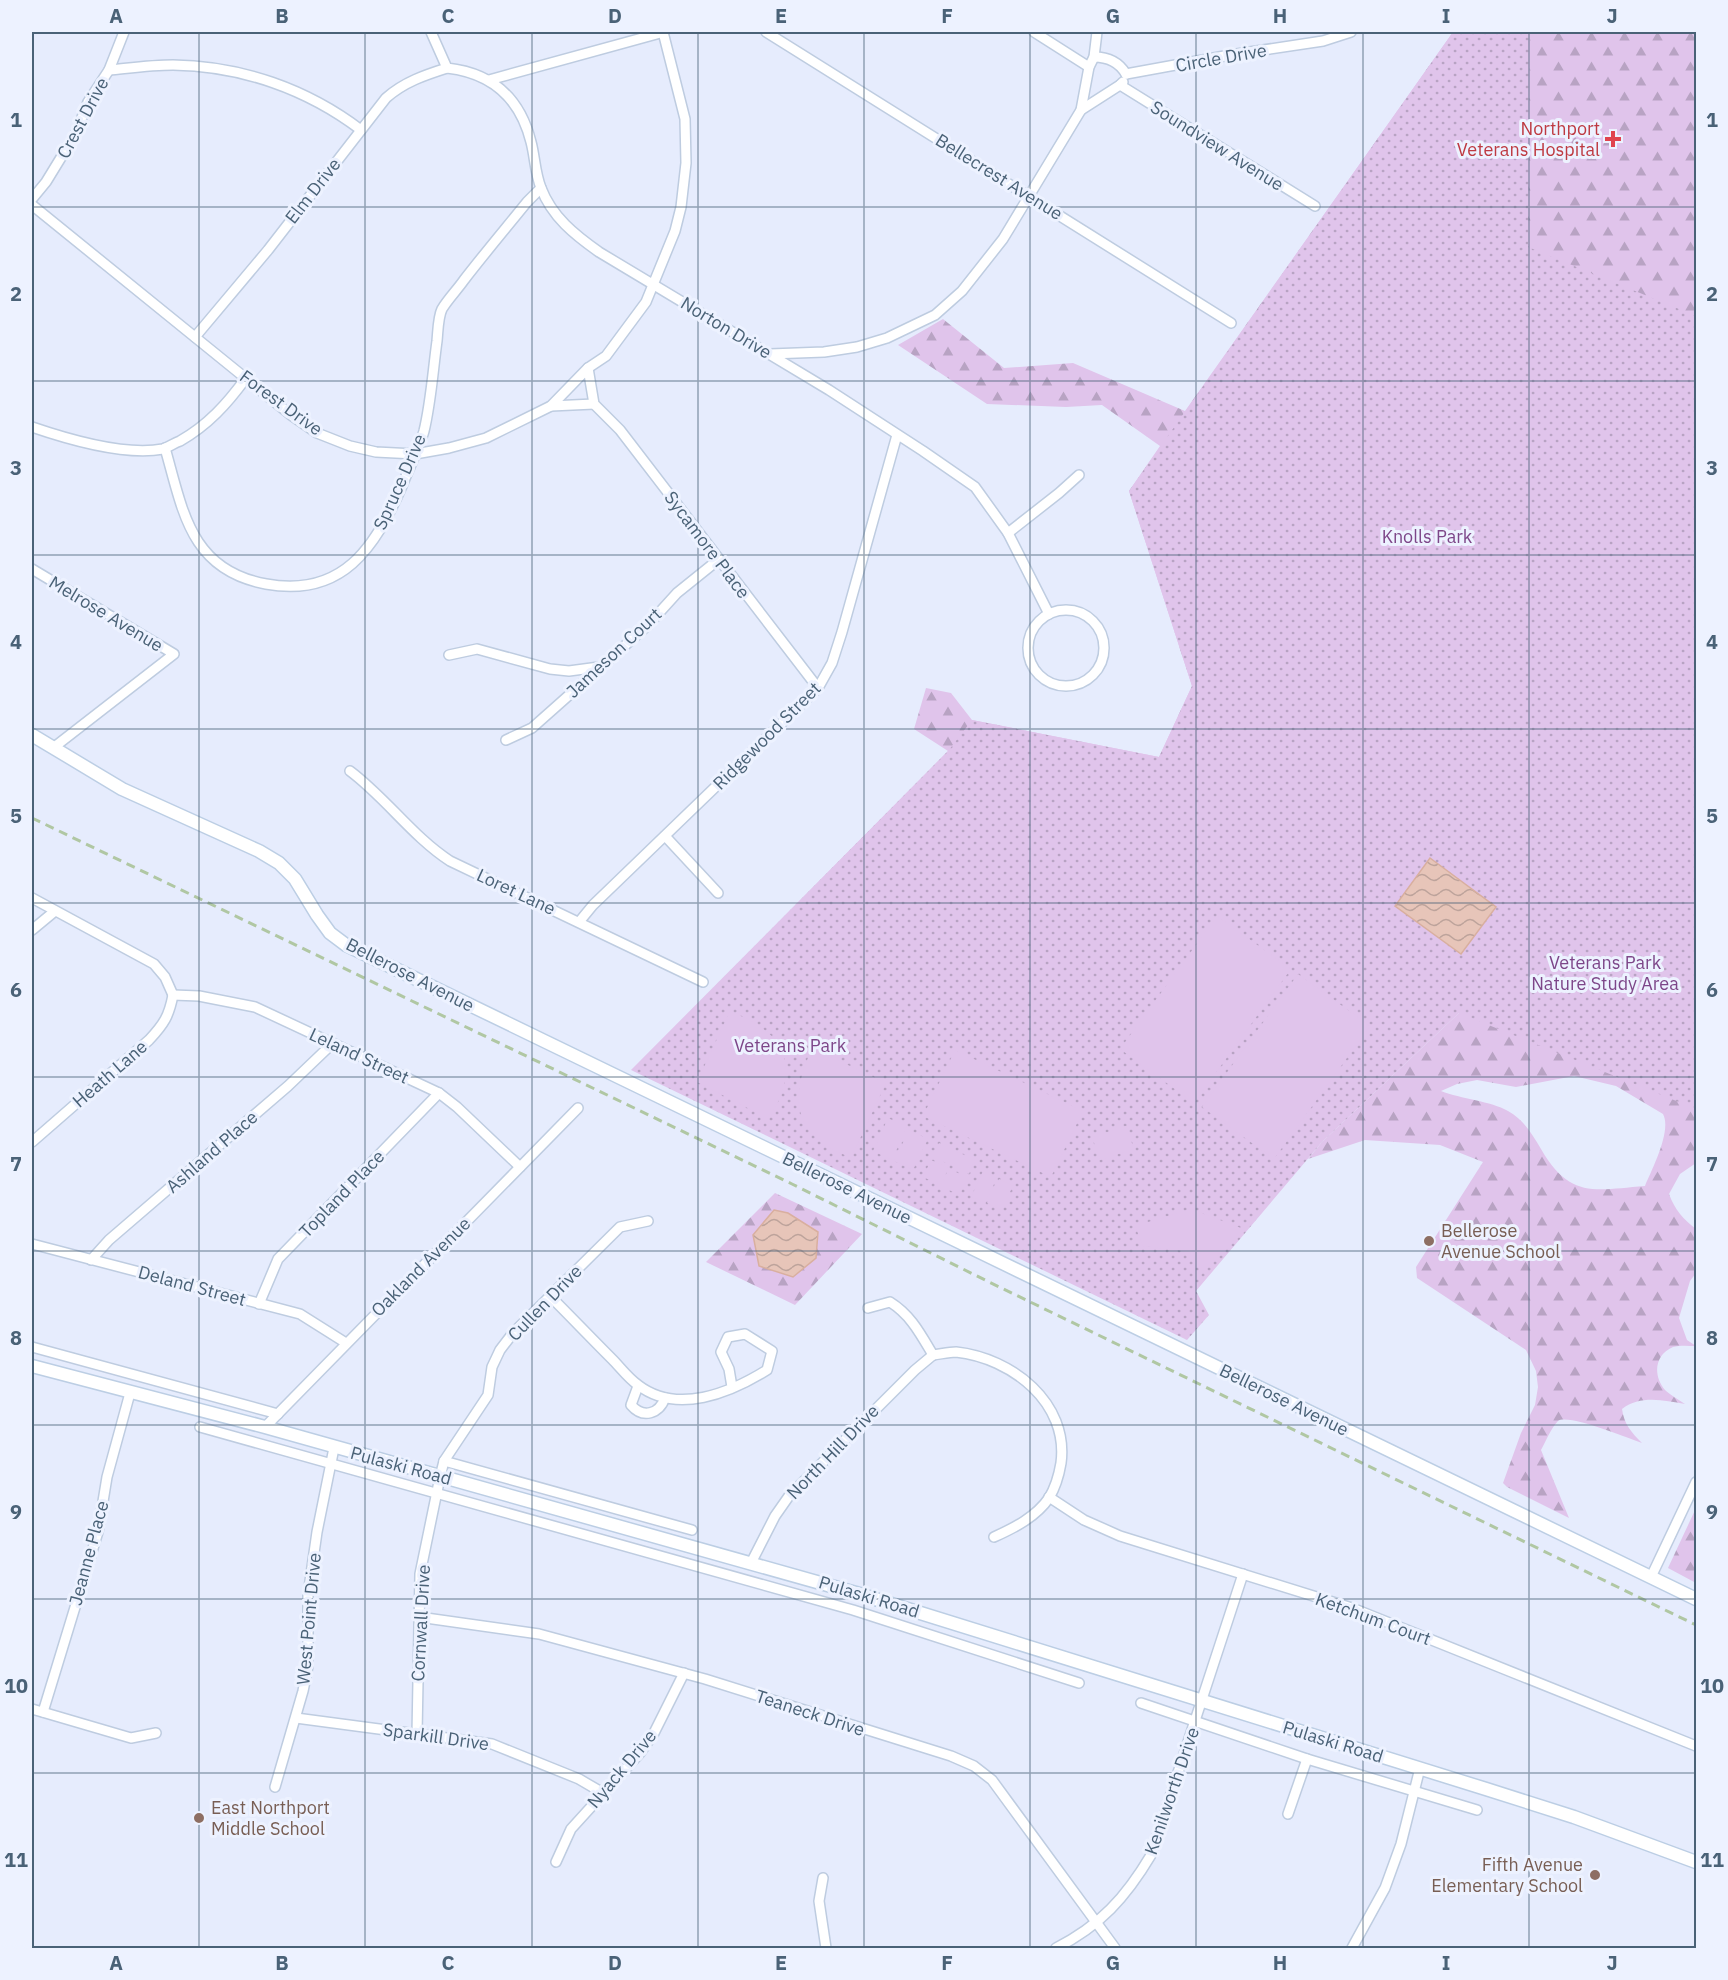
<svg xmlns="http://www.w3.org/2000/svg" width="1728" height="1980" viewBox="0 0 1728 1980" font-family="'IBM Plex Sans',sans-serif">
<style>
.forest{fill:url(#forest-firs);fill-rule:evenodd}
.park{fill:url(#park-dots)}
.pitch{fill:#e0c4eb}
.water{fill:url(#water-waves);stroke:#d9af9f;stroke-width:1.5}
.lines{fill:none;stroke-linecap:round;stroke-linejoin:round}
.street-casing{stroke:#becce0;stroke-width:12}
.secondary-casing{stroke:#bccee4;stroke-width:15}
.street{stroke:#fff;stroke-width:9}
.secondary{stroke:#fff;stroke-width:12}
.rail{stroke:#b0c7a3;stroke-width:3;stroke-dasharray:9 6;stroke-linecap:butt}
.grid{fill:none;stroke:#4a6277;stroke-width:1.5;stroke-opacity:0.55}
.health-dot{fill:#e0444e;stroke:#edf2ff;stroke-width:2}
.education-dot{fill:#8d6e63;stroke:#edf2ff;stroke-width:2}
.labels{text-anchor:middle;stroke-width:6;stroke-linejoin:round;paint-order:stroke}
.street-label{font-size:18px;fill:#4a6277;stroke:#edf2ff}
.health-label{font-size:18px;fill:#be3a42;stroke:#edf2ff;text-anchor:end}
.park-label{font-size:18px;fill:#7d4689;stroke:#edf2ff}
.education-label{font-size:18px;fill:#785e54;stroke:#edf2ff;text-anchor:start}
.neatline{fill:none;stroke:#4a6277;stroke-width:2}
.grid-label{font-size:20px;text-anchor:middle;font-weight:bold;fill:#4a6277}
</style>
<defs>
<pattern id="forest-firs" width="22" height="20" patternUnits="userSpaceOnUse" patternTransform="scale(1.5)"><rect width="22" height="20" fill="#e0c4eb"/><path d="M5 1l3.5 6h-7zM16 11l3.5 6h-7z" fill="#b8a3c3"/></pattern>
<pattern id="park-dots" width="8" height="8" patternUnits="userSpaceOnUse" patternTransform="scale(1.5)"><rect width="8" height="8" fill="#e0c4eb"/><path d="M2 2h.1M6 6h.1" fill="none" stroke="#b8a3c3" stroke-width="1.8" stroke-linecap="round"/></pattern>
<pattern id="water-waves" width="16" height="10" patternUnits="userSpaceOnUse" patternTransform="scale(1.5)"><rect width="16" height="10" fill="#e7c5b9"/><path d="M0 5q4-4 8 0t8 0" fill="none" stroke="#bda39b"/></pattern>
</defs>
<rect width="100%" height="100%" fill="#e6ecfd"/>
<g class="forest">
<path d="M1453 32H1696V1163L1680 1174 1669 1194C1675 1210 1683 1219 1696 1229V1273L1690 1281 1679 1318 1687 1340 1696 1346C1689 1346 1680 1345 1673 1347 1654 1355 1653 1376 1665 1390 1670 1395 1678 1399 1685 1404 1663 1400 1640 1395 1622 1409 1624 1424 1631 1432 1642 1443 1628 1438 1567 1413 1558 1421 1551 1428 1546 1441 1541 1450L1569 1518 1507 1487 1503 1483 1521 1433 1535 1405 1538 1387 1536 1371 1526 1350 1417 1278 1416 1267 1483 1162 1440 1145 1365 1140 1308 1159 1322 1142 1459 1013 672 1030 948 751 914 729 926 688 951 693 972 720 1159 757 1192 686 1129 491 1160 446 1102 405 1066 407 987 404 898 345 943 319 1004 368 1073 363 1185 411ZM1574 1076 1616 1086 1663 1114C1672 1131 1652 1169 1645 1186 1594 1190 1570 1199 1541 1149 1532 1134 1524 1120 1508 1111 1491 1101 1461 1099 1441 1091L1457 1084 1477 1080 1516 1087Z"/>
<polygon points="775,1193 862,1234 795,1305 706,1262"/>
<polygon points="1696,1508 1696,1583 1668,1568"/>
</g>
<polygon class="park" points="1453,32 1530,32 1528,247 1696,316 1696,1109 1459,1013 1322,1142 1196,1291 1209,1315 1187,1340 631,1070 949,750 972,720 1159,757 1192,686 1129,491"/>
<g class="pitch">
<polygon points="1217,916 1291,969 1194,1103 1120,1049"/>
<polygon points="1298,974 1370,1026 1274,1159 1202,1107"/>
<path d="M730 1011C764 1026 793 1042 784 1085 782 1097 774 1109 769 1119L697 1082Z"/>
<path d="M812 1048 886 1083 851 1158C842 1153 830 1150 822 1143 788 1116 797 1083 812 1048Z"/>
<polygon points="955,1050 1083,1111 1051,1177 923,1116"/>
<polygon points="888,1118 907,1127 892,1160 873,1151"/>
<polygon points="1126,1126 1134,1149 1100,1160 1092,1137"/>
<polygon points="909,1130 928,1139 913,1170 894,1161"/>
<polygon points="939,1143 957,1152 950,1165 932,1156"/>
<polygon points="958,1152 975,1160 969,1174 951,1165"/>
<polygon points="931,1160 949,1168 940,1185 923,1177"/>
<polygon points="950,1169 968,1178 959,1195 941,1186"/>
<polygon points="983,1171 997,1178 985,1203 971,1197"/>
<polygon points="999,1179 1013,1186 1001,1210 987,1203"/>
<polygon points="1191,1209 1241,1228 1200,1270 1184,1251 1143,1246 1135,1226"/>
</g>
<g class="water">
<polygon points="1430,858 1496,907 1461,954 1395,906"/>
<polygon points="774,1210 788,1213 818,1232 816,1258 793,1277 759,1266 753,1235"/>
</g>
<g class="lines">
<g class="street-casing">
<g id="street">
<path d="M431 32 447 68C492 73 520 98 531 142 535 157 535 173 541 188 552 217 575 235 599 252L829 390 923 451 975 487 1008 533 1049 614"/>
<polyline points="766,32 1231,323"/>
<polyline points="1034,32 1089,67"/>
<path d="M1094 57C1108 57 1119 62 1126 74"/>
<path d="M109 70C130 68 152 65 173 65 242 66 307 89 361 130"/>
<polyline points="1126,74 1230,55 1323,41 1351,32"/>
<polyline points="489,80 664,32"/>
<polyline points="1120,85 1315,206"/>
<polyline points="1081,110 1120,85 1123,82"/>
<polyline points="32,199 46,182 76,133 88,102 109,70 124,32"/>
<polyline points="32,205 291,415 317,433 350,446 376,452 415,454 449,448 486,438 551,406 588,368 606,356 646,302 675,231 681,207 686,163 685,119 663,32"/>
<path d="M195 337 268 250 386 98C404 82 425 75 447 68"/>
<polyline points="770,354 824,352 857,347 887,338 935,315 962,291 1003,239 1081,110 1089,67 1094,57 1097,32"/>
<polyline points="588,368 594,404 620,430 818,688"/>
<polyline points="551,406 594,404"/>
<path d="M32 427C67 439 125 456 163 449 169 447 174 443 180 441 208 425 227 404 246 378"/>
<path d="M165 448C183 511 190 570 266 584 342 598 375 548 402 486 409 468 419 449 424 431 431 402 433 370 437 341 438 331 438 317 442 309 448 299 457 290 464 280 484 254 506 228 527 202L541 188"/>
<polyline points="1008,533 1059,493 1079,475"/>
<polyline points="32,569 174,654 53,748"/>
<circle cx="1066" cy="648" r="38"/>
<polyline points="449,655 477,649 550,669 569,671 599,667"/>
<polyline points="506,740 532,728 648,625 677,593 718,560"/>
<path d="M350 771C386 798 413 837 450 861L703 982"/>
<polyline points="665,836 718,893"/>
<polyline points="32,898 154,964 165,977 173,995"/>
<polyline points="579,922 593,905 818,688 832,663 842,632 897,435"/>
<polyline points="32,930 55,911"/>
<polyline points="173,995 199,996 255,1007 439,1093 457,1107 520,1167"/>
<path d="M32 1142 149 1040C164 1024 169 1016 173 995"/>
<polyline points="32,1244 300,1314 346,1343"/>
<polyline points="91,1260 109,1240 288,1086 333,1043"/>
<path d="M550 1296C571 1317 591 1338 612 1359 620 1367 628 1378 638 1385 677 1415 730 1393 767 1370L772 1351 745 1334 728 1337 721 1352 729 1369 732 1387"/>
<polyline points="259,1304 278,1259 439,1093"/>
<path d="M868 1308 890 1302C911 1315 921 1335 933 1355"/>
<polyline points="32,1347 278,1414"/>
<path d="M933 1355C941 1354 949 1352 956 1352 1012 1358 1069 1403 1061 1463 1059 1475 1055 1488 1049 1498 1036 1517 1014 1528 994 1537"/>
<path d="M638 1386 631 1405C643 1419 659 1414 665 1398"/>
<polyline points="200,1427 853,1610 1079,1683"/>
<polyline points="265,1427 578,1108"/>
<polyline points="444,1461 692,1530"/>
<polyline points="1049,1497 1084,1520 1120,1536 1352,1608 1696,1746"/>
<polyline points="751,1563 775,1516 789,1496 915,1370 933,1355"/>
<polyline points="1651,1577 1696,1482"/>
<polyline points="419,1617 539,1634 705,1679 951,1756 974,1766 992,1780 1115,1948"/>
<polyline points="1141,1703 1307,1759 1477,1810"/>
<polyline points="32,1709 131,1738 156,1733"/>
<polyline points="43,1712 98,1532 107,1477 130,1393"/>
<polyline points="296,1718 492,1744 579,1779 603,1793"/>
<polyline points="417,1734 420,1574 440,1477 444,1461 488,1395 492,1367 500,1350 513,1333 620,1227 648,1221"/>
<polyline points="275,1787 303,1691 308,1666 308,1595 317,1532 334,1448"/>
<polyline points="1288,1814 1307,1759"/>
<polyline points="556,1862 571,1829 640,1753 654,1733 684,1673"/>
<polyline points="823,1878 819,1901 826,1948"/>
<path d="M1056 1948C1100 1926 1126 1897 1151 1855L1243 1574"/>
<polyline points="1352,1948 1385,1888 1401,1844 1420,1768"/>
</g>
</g>
<g class="secondary-casing">
<g id="secondary">
<polyline points="32,735 122,789 259,851 279,863 295,879 317,915 330,933 346,945 1696,1599"/>
<polyline points="32,1366 265,1427 856,1593 1486,1789 1574,1817 1696,1862"/>
</g>
</g>
<use href="#street" class="street"/>
<use href="#secondary" class="secondary"/>
<polyline class="rail" points="32,818 792,1184 989,1282 1696,1625"/>
</g>
<path class="grid" d="M199 32V1948M365 32V1948M532 32V1948M698 32V1948M864 32V1948M1030 32V1948M1196 32V1948M1363 32V1948M1529 32V1948M32 207H1696M32 381H1696M32 555H1696M32 729H1696M32 903H1696M32 1077H1696M32 1251H1696M32 1425H1696M32 1599H1696M32 1773H1696"/>
<path class="health-dot" d="M1610 130h6v6h6v6h-6v6h-6v-6h-6v-6h6z"/>
<g class="education-dot">
<circle cx="1429" cy="1241" r="6"/>
<circle cx="199" cy="1818" r="6"/>
<circle cx="1595" cy="1875" r="6"/>
</g>
<g class="labels">
<g class="street-label">
<text transform="translate(1221 58) rotate(-10)" y="6">Circle Drive</text>
<text transform="translate(83 118) rotate(-62)" y="6">Crest Drive</text>
<text transform="translate(1217 146) rotate(32)" y="6">Soundview Avenue</text>
<text transform="translate(999 177) rotate(32)" y="6">Bellecrest Avenue</text>
<text transform="translate(313 191) rotate(-52)" y="6">Elm Drive</text>
<text transform="translate(726 328) rotate(31)" y="6">Norton Drive</text>
<text transform="translate(281 403) rotate(36)" y="6">Forest Drive</text>
<text transform="translate(400 482) rotate(-66)" y="6">Spruce Drive</text>
<text transform="translate(707 545) rotate(53)" y="6">Sycamore Place</text>
<text transform="translate(106 614) rotate(31)" y="6">Melrose Avenue</text>
<text transform="translate(614 653) rotate(-43)" y="6">Jameson Court</text>
<text transform="translate(767 736) rotate(-45)" y="6">Ridgewood Street</text>
<text transform="translate(516 892) rotate(25)" y="6">Loret Lane</text>
<text transform="translate(410 975) rotate(27)" y="6">Bellerose Avenue</text>
<text transform="translate(359 1056) rotate(25)" y="6">Leland Street</text>
<text transform="translate(110 1074) rotate(-41)" y="6">Heath Lane</text>
<text transform="translate(212 1152) rotate(-41)" y="6">Ashland Place</text>
<text transform="translate(847 1188) rotate(26)" y="6">Bellerose Avenue</text>
<text transform="translate(342 1194) rotate(-46)" y="6">Topland Place</text>
<text transform="translate(421 1267) rotate(-45)" y="6">Oakland Avenue</text>
<text transform="translate(192 1286) rotate(15)" y="6">Deland Street</text>
<text transform="translate(545 1303) rotate(-46)" y="6">Cullen Drive</text>
<text transform="translate(1284 1400) rotate(26)" y="6">Bellerose Avenue</text>
<text transform="translate(833 1452) rotate(-46)" y="6">North Hill Drive</text>
<text transform="translate(401 1466) rotate(15)" y="6">Pulaski Road</text>
<text transform="translate(89 1553) rotate(-75)" y="6">Jeanne Place</text>
<text transform="translate(869 1597) rotate(17)" y="6">Pulaski Road</text>
<text transform="translate(309 1619) rotate(-85)" y="6">West Point Drive</text>
<text transform="translate(1373 1619) rotate(20)" y="6">Ketchum Court</text>
<text transform="translate(421 1623) rotate(-87)" y="6">Cornwall Drive</text>
<text transform="translate(810 1713) rotate(18)" y="6">Teaneck Drive</text>
<text transform="translate(436 1737) rotate(8)" y="6">Sparkill Drive</text>
<text transform="translate(1333 1742) rotate(17)" y="6">Pulaski Road</text>
<text transform="translate(622 1769) rotate(-50)" y="6">Nyack Drive</text>
<text transform="translate(1172 1791) rotate(-71)" y="6">Kenilworth Drive</text>
</g>
<g class="health-label">
<text x="1600" y="135">Northport<tspan x="1600" dy="21">Veterans Hospital</tspan></text>
</g>
<g class="park-label">
<text x="1427" y="543">Knolls Park</text>
<text x="1605" y="969">Veterans Park<tspan x="1605" dy="21">Nature Study Area</tspan></text>
<text x="790" y="1052">Veterans Park</text>
</g>
<g class="education-label">
<text x="1441" y="1237">Bellerose<tspan x="1441" dy="21">Avenue School</tspan></text>
<text x="211" y="1814">East Northport<tspan x="211" dy="21">Middle School</tspan></text>
<text x="1583" y="1871" text-anchor="end">Fifth Avenue<tspan x="1583" dy="21">Elementary School</tspan></text>
</g>
</g>
<rect width="1728" height="1980" fill="none" stroke="#edf2ff" stroke-width="66"/>
<rect x="33" y="33" width="1662" height="1914" class="neatline"/>
<g class="grid-label">
<text x="116" y="23">A</text>
<text x="282" y="23">B</text>
<text x="448" y="23">C</text>
<text x="615" y="23">D</text>
<text x="781" y="23">E</text>
<text x="947" y="23">F</text>
<text x="1113" y="23">G</text>
<text x="1280" y="23">H</text>
<text x="1446" y="23">I</text>
<text x="1612" y="23">J</text>
<text x="16" y="127">1</text>
<text x="1712" y="127">1</text>
<text x="16" y="301">2</text>
<text x="1712" y="301">2</text>
<text x="16" y="475">3</text>
<text x="1712" y="475">3</text>
<text x="16" y="649">4</text>
<text x="1712" y="649">4</text>
<text x="16" y="823">5</text>
<text x="1712" y="823">5</text>
<text x="16" y="997">6</text>
<text x="1712" y="997">6</text>
<text x="16" y="1171">7</text>
<text x="1712" y="1171">7</text>
<text x="16" y="1345">8</text>
<text x="1712" y="1345">8</text>
<text x="16" y="1519">9</text>
<text x="1712" y="1519">9</text>
<text x="16" y="1693">10</text>
<text x="1712" y="1693">10</text>
<text x="16" y="1867">11</text>
<text x="1712" y="1867">11</text>
<text x="116" y="1970">A</text>
<text x="282" y="1970">B</text>
<text x="448" y="1970">C</text>
<text x="615" y="1970">D</text>
<text x="781" y="1970">E</text>
<text x="947" y="1970">F</text>
<text x="1113" y="1970">G</text>
<text x="1280" y="1970">H</text>
<text x="1446" y="1970">I</text>
<text x="1612" y="1970">J</text>
</g>
</svg>
